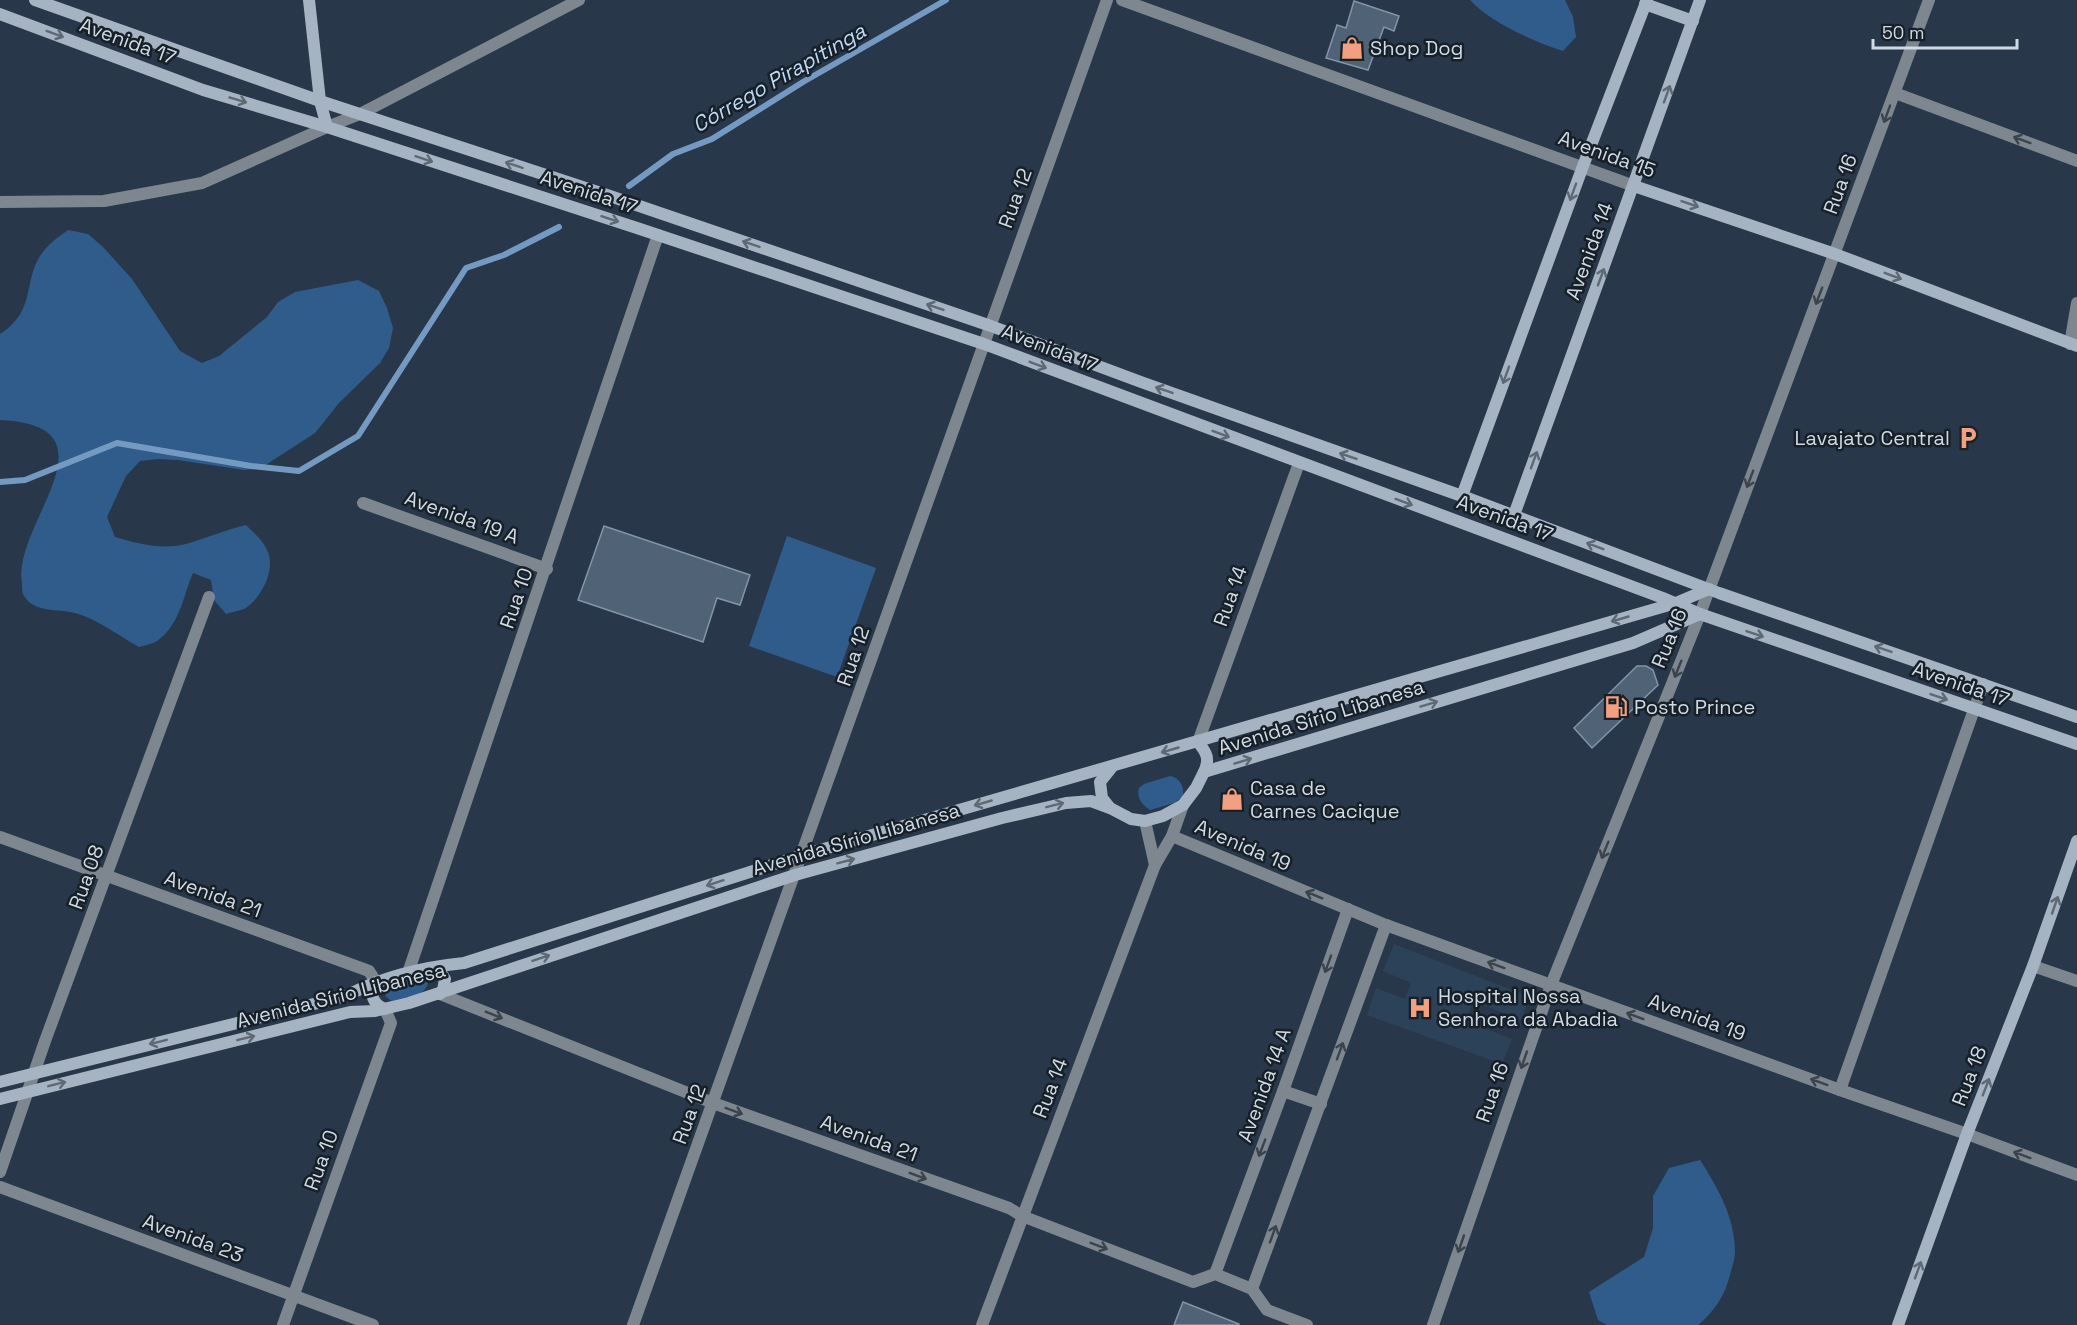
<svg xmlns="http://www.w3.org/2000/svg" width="2077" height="1325" viewBox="0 0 2077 1325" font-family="'Space Grotesk',sans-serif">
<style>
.built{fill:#2c4259}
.green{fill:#2f5c8b}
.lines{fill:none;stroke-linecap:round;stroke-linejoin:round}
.stream{stroke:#759ac2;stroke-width:6}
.building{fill:#506276;stroke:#8194aa;stroke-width:1.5}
.lane{stroke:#7e8690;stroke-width:12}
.street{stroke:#7e8690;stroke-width:12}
.secondary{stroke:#a5b3c2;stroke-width:12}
.oneway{stroke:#5e6974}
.oneway2{stroke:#3b434c}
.labels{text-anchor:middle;stroke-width:5;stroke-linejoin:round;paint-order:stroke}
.street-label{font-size:20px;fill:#d0dae6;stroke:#171f27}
.poi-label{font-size:20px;fill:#d0dae6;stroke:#171f27;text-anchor:start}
.water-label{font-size:21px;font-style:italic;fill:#bed9f7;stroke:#171f27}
</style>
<rect width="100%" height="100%" fill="#28384a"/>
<polygon class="built" points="1394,944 1530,997 1521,1020 1473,1001 1466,1021 1512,1039 1502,1064 1367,1015 1376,988 1405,999 1411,983 1383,971"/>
<g class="green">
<path d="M1470 0H1565L1573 17 1576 37 1563 51C1533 41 1491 23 1470 0Z"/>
<path d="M68 230 88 234 103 247 132 279 180 351 202 363 219 356 267 317 278 302 295 292 358 280 379 291 387 308 393 328 389 348 380 363 339 403 315 433 261 468 244 470 178 460 158 459 140 461 126 476 107 517 115 537C138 544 163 550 186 544 206 538 225 530 246 525 255 534 265 542 269 555 274 573 260 600 244 609 239 611 231 612 226 614L214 600 211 580 193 573C183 596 180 625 157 641 152 644 145 645 139 647 119 636 92 615 70 612 55 609 34 612 24 596 22 593 22 586 22 583 11 526 124 426 0 420V334C36 311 23 283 40 256 48 244 57 238 68 230Z"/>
<polygon points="787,536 876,568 837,677 749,646"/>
<path d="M1170 776C1180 778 1184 786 1183 796L1174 803 1150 810C1142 805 1136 797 1139 788L1144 784Z"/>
<path d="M420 975 424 976 428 983C425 997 405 997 392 1001L386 997 384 989 387 985Z"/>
<path d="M1700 1160C1718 1188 1735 1218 1735 1252 1735 1259 1732 1267 1730 1275 1725 1295 1714 1312 1698 1325H1607L1598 1320 1589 1292 1644 1257 1653 1228V1196L1669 1168Z"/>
</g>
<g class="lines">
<g class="stream">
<polyline points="629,186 673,154 712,139 803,82 946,0"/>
<polyline points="0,482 25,480 117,443 251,466 299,471 358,436 466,268 504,255 559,227"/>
</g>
</g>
<g class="building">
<polygon points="1354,1 1399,16 1394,31 1384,27 1368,70 1326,58 1337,25 1346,28"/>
<polygon points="604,526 750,575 740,605 717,598 703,642 578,600"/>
<polygon points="1637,666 1646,666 1653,670 1658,685 1592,748 1574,728"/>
<polygon points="1183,1302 1239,1324 1239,1325 1174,1325"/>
</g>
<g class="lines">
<polyline class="lane" points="1840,1090 1983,684"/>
<g class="street">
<polyline points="1122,0 1634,186"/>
<polyline points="1895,93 2077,161"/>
<polyline points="0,202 104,201 202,183 327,127 360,114 579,0"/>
<polyline points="2070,344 2077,303"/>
<polyline points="363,503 547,569"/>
<polyline points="1198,742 1299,463"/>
<polyline points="1145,821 1155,865"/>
<polyline points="1172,836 1386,925 1840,1090 1967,1134 2077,1175"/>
<polyline points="0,837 369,971 376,982"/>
<polyline points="2033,966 2077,981"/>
<polyline points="408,973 658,235"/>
<polyline points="440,994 713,1103 1009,1208 1022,1216 1193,1282 1215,1274 1252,1289 1267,1310 1307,1325"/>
<polyline points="1283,1091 1321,1104"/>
<polyline points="0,1172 45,1041 209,597"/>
<polyline points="0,1187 373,1325"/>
<polyline points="1215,1274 1283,1091 1348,909"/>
<polyline points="1252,1289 1386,925"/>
<polyline points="283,1325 391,1023 385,1009"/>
<polyline points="633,1325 1107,0"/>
<polyline points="982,1325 1155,865 1172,836 1183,805"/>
<polyline points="1433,1325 1551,985 1700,614 1929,0"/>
</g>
<g class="secondary">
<polyline points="35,0 320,101 610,196 991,326 1141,382 1462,496 1719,593 2077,717"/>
<polyline points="309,0 320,101 327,127"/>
<polyline points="1645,4 1693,21"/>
<polyline points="0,14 203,90 327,127 640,229 984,344 1663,598 1700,614 2077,744"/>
<polyline points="1634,186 1835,254 2077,346"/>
<polyline points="1462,496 1583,166 1647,0"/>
<polyline points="1514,515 1700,0"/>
<path d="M1198 742C1207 753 1210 759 1204 772"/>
<polyline points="1110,808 1102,798 1100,782 1112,767"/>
<polyline points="433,968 439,970 445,979 443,990 440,994"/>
<path d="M376 982C369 993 372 1004 385 1009"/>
<path d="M0 1082 346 996C382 977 424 967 464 963L803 855 1676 603 1709 589"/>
<polyline points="0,1099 350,1012 375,1011 409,1003 795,875 1002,818 1066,803 1091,801 1110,808 1131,819 1145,821 1163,816 1183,805 1196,788 1204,772 1633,643 1700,614"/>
<polyline points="1898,1325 1967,1134 2033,966 2077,841"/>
</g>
</g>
<defs><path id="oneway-shaft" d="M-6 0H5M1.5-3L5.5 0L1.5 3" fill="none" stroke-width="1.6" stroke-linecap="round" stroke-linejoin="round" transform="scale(1.5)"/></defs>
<g class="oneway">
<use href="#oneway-shaft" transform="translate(55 34) rotate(20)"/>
<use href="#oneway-shaft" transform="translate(1667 94) rotate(-70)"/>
<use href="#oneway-shaft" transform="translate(238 100) rotate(17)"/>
<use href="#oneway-shaft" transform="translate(424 159) rotate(18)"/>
<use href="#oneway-shaft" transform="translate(514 165) rotate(-162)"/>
<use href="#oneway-shaft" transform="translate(1573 192) rotate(110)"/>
<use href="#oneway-shaft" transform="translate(1690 204) rotate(19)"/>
<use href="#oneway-shaft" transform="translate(610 219) rotate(18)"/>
<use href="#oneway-shaft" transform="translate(751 244) rotate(-161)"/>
<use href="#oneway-shaft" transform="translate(1893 276) rotate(21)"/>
<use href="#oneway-shaft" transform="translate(1601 277) rotate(-70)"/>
<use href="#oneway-shaft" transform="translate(935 307) rotate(-161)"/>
<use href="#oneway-shaft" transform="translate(1038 365) rotate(21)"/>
<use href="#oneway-shaft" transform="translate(1506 375) rotate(110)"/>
<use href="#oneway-shaft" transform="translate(1164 390) rotate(-161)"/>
<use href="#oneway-shaft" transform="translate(1221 434) rotate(20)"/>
<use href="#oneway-shaft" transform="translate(1348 456) rotate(-161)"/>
<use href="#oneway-shaft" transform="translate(1534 460) rotate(-70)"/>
<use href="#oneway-shaft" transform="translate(1404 502) rotate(20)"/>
<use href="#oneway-shaft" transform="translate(1595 546) rotate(-159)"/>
<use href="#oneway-shaft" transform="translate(1620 619) rotate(164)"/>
<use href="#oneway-shaft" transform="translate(1755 634) rotate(19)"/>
<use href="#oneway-shaft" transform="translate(1883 649) rotate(-161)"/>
<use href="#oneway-shaft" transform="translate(1939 697) rotate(19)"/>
<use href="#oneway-shaft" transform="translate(1429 704) rotate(-17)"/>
<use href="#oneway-shaft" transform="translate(1170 750) rotate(164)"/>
<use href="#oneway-shaft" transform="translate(1243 761) rotate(-17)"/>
<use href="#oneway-shaft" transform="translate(983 803) rotate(164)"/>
<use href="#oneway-shaft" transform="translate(1055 805) rotate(-14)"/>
<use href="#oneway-shaft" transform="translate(846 861) rotate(-15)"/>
<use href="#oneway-shaft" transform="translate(715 883) rotate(162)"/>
<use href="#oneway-shaft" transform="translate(2055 905) rotate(-71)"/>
<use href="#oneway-shaft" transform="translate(541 958) rotate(-18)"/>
<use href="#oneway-shaft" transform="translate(246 1038) rotate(-14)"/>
<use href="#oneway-shaft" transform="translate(158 1042) rotate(166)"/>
<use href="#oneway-shaft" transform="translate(57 1084) rotate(-14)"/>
<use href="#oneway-shaft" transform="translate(1986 1087) rotate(-69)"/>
<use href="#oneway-shaft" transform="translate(1918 1270) rotate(-70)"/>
</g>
<g class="oneway2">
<use href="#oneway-shaft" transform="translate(1887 114) rotate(110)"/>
<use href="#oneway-shaft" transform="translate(2022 140) rotate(-160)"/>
<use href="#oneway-shaft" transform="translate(1819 296) rotate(111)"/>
<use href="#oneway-shaft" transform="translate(1750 479) rotate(111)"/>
<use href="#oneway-shaft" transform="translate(1678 669) rotate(112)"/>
<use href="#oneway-shaft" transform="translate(1605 850) rotate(112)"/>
<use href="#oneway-shaft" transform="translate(1314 895) rotate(-158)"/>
<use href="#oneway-shaft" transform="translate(1328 964) rotate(110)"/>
<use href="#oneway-shaft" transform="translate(1496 965) rotate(-160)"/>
<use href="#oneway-shaft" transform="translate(494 1015) rotate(22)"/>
<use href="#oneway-shaft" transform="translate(1635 1016) rotate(-160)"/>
<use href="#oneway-shaft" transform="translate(1340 1051) rotate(-70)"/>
<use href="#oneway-shaft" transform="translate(1524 1060) rotate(109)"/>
<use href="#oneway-shaft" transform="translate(1819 1082) rotate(-160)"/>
<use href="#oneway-shaft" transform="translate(734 1111) rotate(20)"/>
<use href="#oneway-shaft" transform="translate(1262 1148) rotate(111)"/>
<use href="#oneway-shaft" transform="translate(2022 1155) rotate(-160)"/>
<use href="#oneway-shaft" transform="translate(918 1176) rotate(20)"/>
<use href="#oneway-shaft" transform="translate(1273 1234) rotate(-70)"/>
<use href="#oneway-shaft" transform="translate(1461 1244) rotate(109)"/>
<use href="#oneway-shaft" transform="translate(1099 1246) rotate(21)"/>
</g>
<defs>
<g id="shop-bare" transform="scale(1.8)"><path d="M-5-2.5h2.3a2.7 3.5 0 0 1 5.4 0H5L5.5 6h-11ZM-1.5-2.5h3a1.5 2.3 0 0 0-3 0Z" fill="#f3a081" stroke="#171f27" stroke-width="2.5" paint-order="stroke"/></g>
<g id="parking-bare" transform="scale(1.8)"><path d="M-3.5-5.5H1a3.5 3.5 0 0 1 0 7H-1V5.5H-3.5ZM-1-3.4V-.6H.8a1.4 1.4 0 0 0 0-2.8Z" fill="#f3a081" stroke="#171f27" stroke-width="2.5" paint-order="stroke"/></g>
<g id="fuel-bare" transform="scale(1.8)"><path d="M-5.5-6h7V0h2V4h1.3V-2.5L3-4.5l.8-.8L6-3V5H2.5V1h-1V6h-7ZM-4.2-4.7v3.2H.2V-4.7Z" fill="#f3a081" stroke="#171f27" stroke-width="2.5" paint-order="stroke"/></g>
<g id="hospital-bare" transform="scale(1.8)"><path d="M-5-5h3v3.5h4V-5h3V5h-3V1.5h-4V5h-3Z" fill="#f3a081" stroke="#171f27" stroke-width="2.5" paint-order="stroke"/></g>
</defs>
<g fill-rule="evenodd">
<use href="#shop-bare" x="1352" y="48"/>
<use href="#parking-bare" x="1968" y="438"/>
<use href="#fuel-bare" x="1616" y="707"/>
<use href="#shop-bare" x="1232" y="799"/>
<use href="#hospital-bare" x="1420" y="1008"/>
</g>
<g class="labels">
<g class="street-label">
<text transform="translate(128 41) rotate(20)" y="7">Avenida 17</text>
<text transform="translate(1607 154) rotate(20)" y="7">Avenida 15</text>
<text transform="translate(1840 184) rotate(-70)" y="7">Rua 16</text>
<text transform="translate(589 192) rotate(18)" y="7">Avenida 17</text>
<text transform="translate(1015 198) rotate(-70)" y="7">Rua 12</text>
<text transform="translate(1589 251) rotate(-70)" y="7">Avenida 14</text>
<text transform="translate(1050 348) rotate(21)" y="7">Avenida 17</text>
<text transform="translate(462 517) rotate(20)" y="7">Avenida 19 A</text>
<text transform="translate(1505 518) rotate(20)" y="7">Avenida 17</text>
<text transform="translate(1230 596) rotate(-70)" y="7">Rua 14</text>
<text transform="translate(516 598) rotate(-71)" y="7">Rua 10</text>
<text transform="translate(1669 638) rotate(-68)" y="7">Rua 16</text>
<text transform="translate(853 656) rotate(-71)" y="7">Rua 12</text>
<text transform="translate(1961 684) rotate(19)" y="7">Avenida 17</text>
<text transform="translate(1321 717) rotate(-17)" y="7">Avenida Sírio Libanesa</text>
<text transform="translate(856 839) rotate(-16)" y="7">Avenida Sírio Libanesa</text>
<text transform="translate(1243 845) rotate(23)" y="7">Avenida 19</text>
<text transform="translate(86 877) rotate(-70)" y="7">Rua 08</text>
<text transform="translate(213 894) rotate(20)" y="7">Avenida 21</text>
<text transform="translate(341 995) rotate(-14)" y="7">Avenida Sírio Libanesa</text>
<text transform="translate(1697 1017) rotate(20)" y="7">Avenida 19</text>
<text transform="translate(1969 1076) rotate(-69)" y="7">Rua 18</text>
<text transform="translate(1264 1085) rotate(-70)" y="7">Avenida 14 A</text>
<text transform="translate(1050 1088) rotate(-69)" y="7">Rua 14</text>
<text transform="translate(1492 1092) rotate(-71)" y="7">Rua 16</text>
<text transform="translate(689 1114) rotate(-70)" y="7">Rua 12</text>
<text transform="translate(869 1138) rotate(20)" y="7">Avenida 21</text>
<text transform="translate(321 1160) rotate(-70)" y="7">Rua 10</text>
<text transform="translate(193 1238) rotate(20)" y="7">Avenida 23</text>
</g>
<g class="poi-label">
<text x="1370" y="55">Shop Dog</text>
<text x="1950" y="445" text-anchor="end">Lavajato Central</text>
<text x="1634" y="714">Posto Prince</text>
<text x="1250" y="795">Casa de<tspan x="1250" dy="23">Carnes Cacique</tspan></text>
<text x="1438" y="1003">Hospital Nossa<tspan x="1438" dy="23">Senhora da Abadia</tspan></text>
</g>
<g class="water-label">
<text transform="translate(779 78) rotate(-30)" y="7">Córrego Pirapitinga</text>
</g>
</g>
<path d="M1873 39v9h144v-9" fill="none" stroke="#d0dae6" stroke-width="3"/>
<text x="1882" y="39" font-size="18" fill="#d0dae6" stroke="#171f27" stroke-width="4.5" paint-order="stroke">50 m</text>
</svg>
